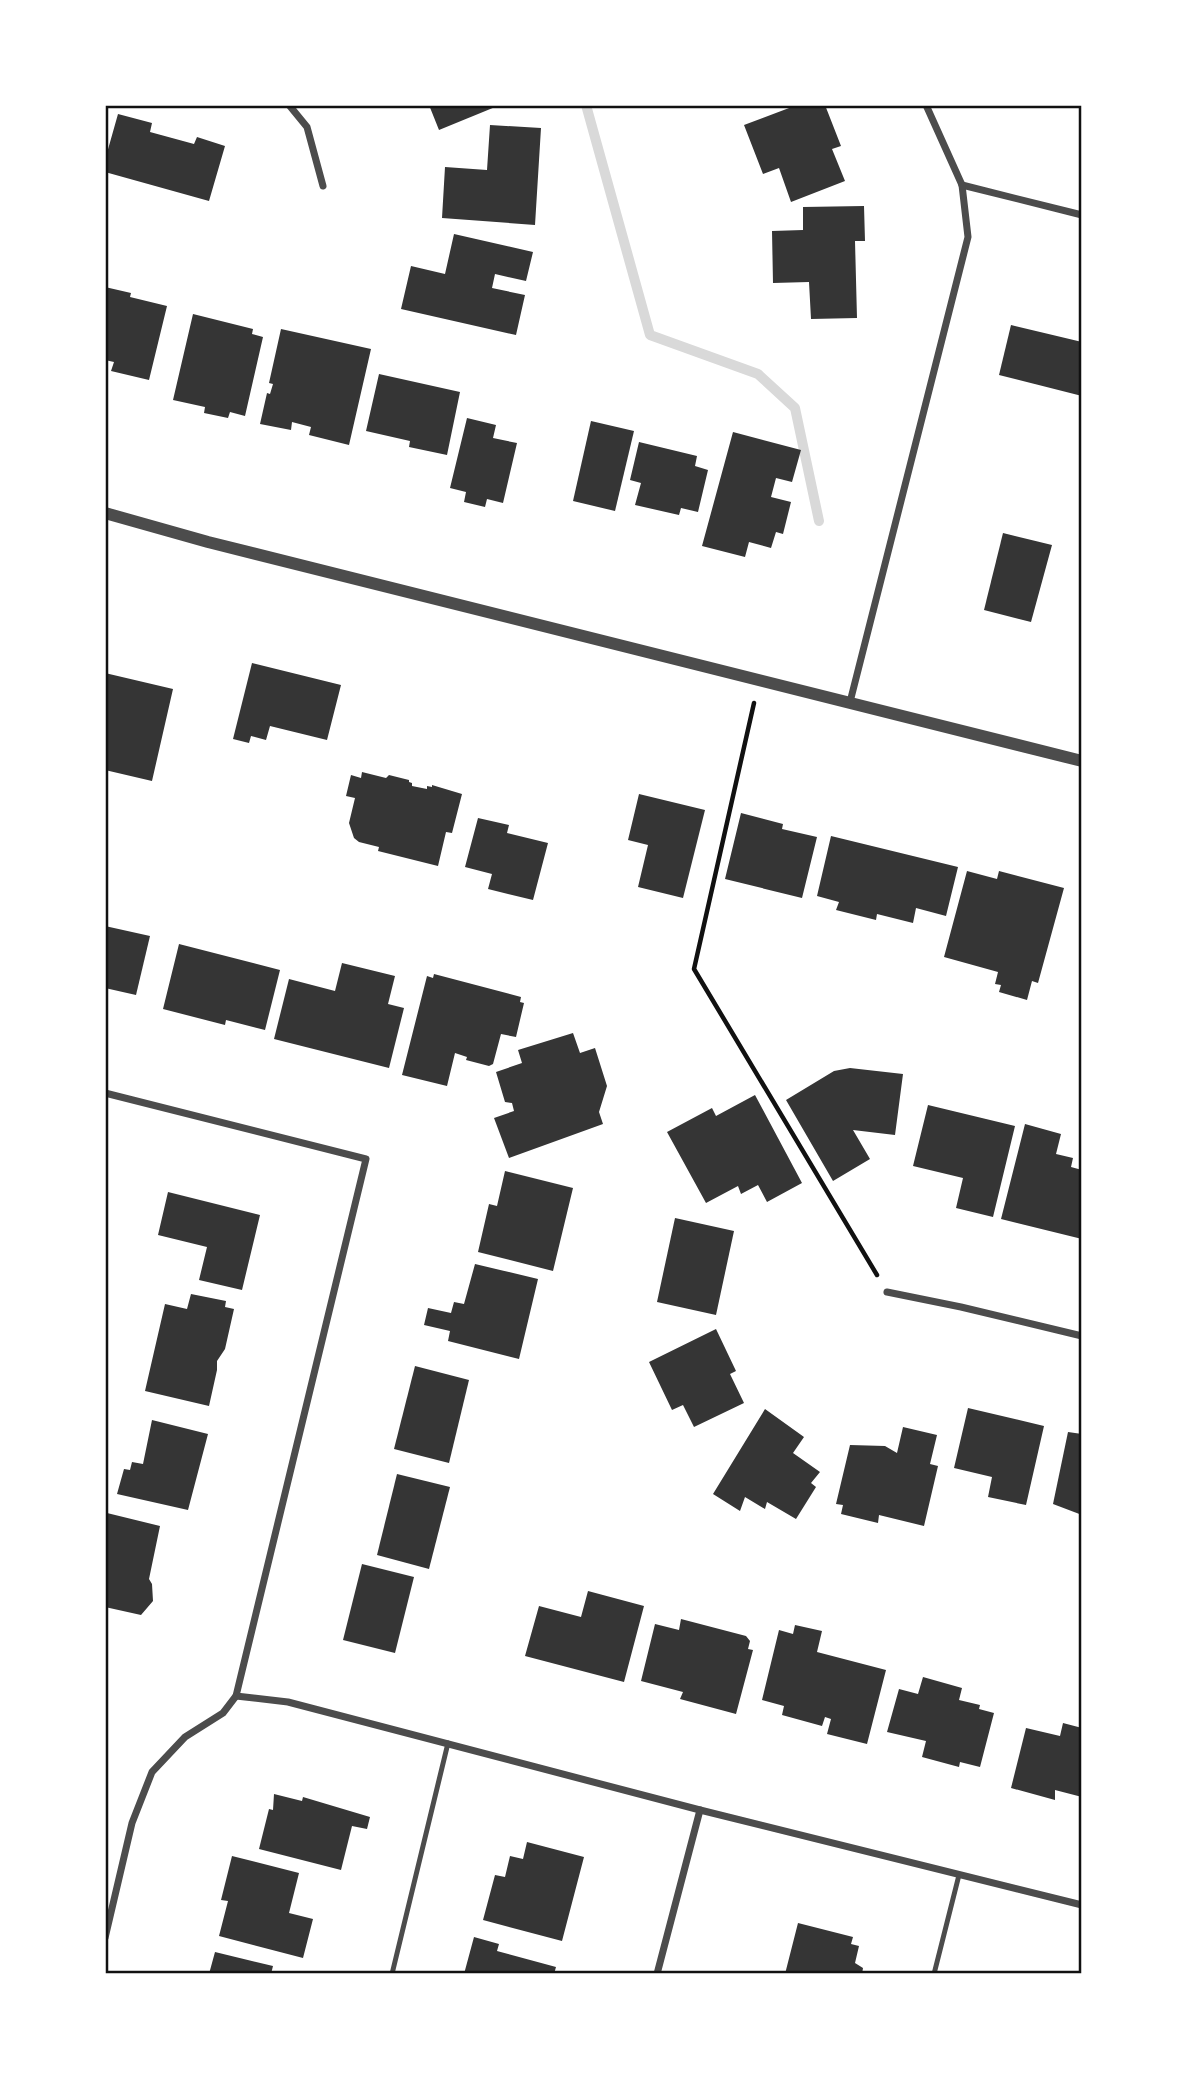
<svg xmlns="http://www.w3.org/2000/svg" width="1187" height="2079" viewBox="0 0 1187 2079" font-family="Karla,sans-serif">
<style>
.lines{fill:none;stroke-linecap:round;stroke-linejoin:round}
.stream{stroke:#d9d9d9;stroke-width:10}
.building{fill:#353535}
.path{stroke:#111;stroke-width:4.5}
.service{stroke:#4c4c4c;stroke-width:5}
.minor{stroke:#4c4c4c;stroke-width:7}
.tertiary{stroke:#4c4c4c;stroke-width:12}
.neatline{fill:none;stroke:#111;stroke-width:2.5}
</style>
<rect width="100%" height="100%" fill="#fff"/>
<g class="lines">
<polyline class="stream" points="586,105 650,335 758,374 795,408 819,521"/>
</g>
<g class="building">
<polygon points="429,105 500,105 439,130"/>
<polygon points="797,105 825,105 841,146 832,149 845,181 791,202 779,168 763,174 744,125"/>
<polygon points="118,114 152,123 150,132 194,144 197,137 225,146 209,201 105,172 105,160"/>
<polygon points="490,125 541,128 535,225 442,218 445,167 487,170"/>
<polygon points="864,206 865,241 855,241 857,318 811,319 809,282 773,283 772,231 803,230 803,207"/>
<polygon points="454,234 533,252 526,281 495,274 492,288 525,295 516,335 401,309 411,266 445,274"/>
<polygon points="105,287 131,293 130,297 167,306 149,380 111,371 114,362 105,360"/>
<polygon points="193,314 253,329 252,334 263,337 245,416 230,412 228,418 204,413 205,407 173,400"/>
<polygon points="1011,325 1082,342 1082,396 999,375"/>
<polygon points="281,329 371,349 349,445 309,435 311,427 292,422 291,430 260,424 267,393 270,394 273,384 269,383"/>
<polygon points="379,374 460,392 447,455 409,447 410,441 366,431"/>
<polygon points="467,418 496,425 493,438 517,443 503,503 487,499 485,507 464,502 466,492 450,488"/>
<polygon points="591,421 634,431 615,511 573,501"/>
<polygon points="733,432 801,450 792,482 776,478 771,497 791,502 783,534 776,532 771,548 749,542 745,557 702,546"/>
<polygon points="639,442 697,456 695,466 708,470 698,512 681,508 679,515 635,505 641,483 630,480"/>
<polygon points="1003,533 1052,545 1031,622 984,610"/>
<polygon points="252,663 341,685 327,740 270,726 266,740 251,736 249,743 233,739"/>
<polygon points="105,673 173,689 152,781 105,770 107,760 105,760"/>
<polygon points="362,772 386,778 389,775 409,780 409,782 412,783 412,786 427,789 427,786 432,787 432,785 462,794 452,833 446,832 438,866 378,851 379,847 359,842 354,838 349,823 355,798 346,796 351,775 361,778"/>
<polygon points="639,794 705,810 683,898 638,887 648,845 628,840"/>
<polygon points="741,813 783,824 782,829 817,837 802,898 725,879"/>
<polygon points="478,818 509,825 507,833 548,843 533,900 488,889 492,874 465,867"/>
<polygon points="831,836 958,867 946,916 916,908 913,923 877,914 876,920 836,910 839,902 817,896"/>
<polygon points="967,871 997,879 999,871 1064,888 1038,983 1032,981 1027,1000 999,992 1001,985 995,984 998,972 944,957"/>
<polygon points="105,926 150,936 136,995 105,988"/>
<polygon points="179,944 280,970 265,1030 226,1020 225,1025 163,1009"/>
<polygon points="342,963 395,976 388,1004 404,1008 389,1068 274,1039 289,979 335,991"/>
<polygon points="434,974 521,997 520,1002 524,1003 516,1037 501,1034 493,1064 489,1066 466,1060 467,1057 455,1053 447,1086 402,1075 427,976 433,978"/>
<polygon points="573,1033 580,1053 595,1048 607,1086 599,1112 603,1124 509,1158 494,1118 514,1111 512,1103 505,1102 496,1072 522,1063 518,1050"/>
<polygon points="850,1068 903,1074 895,1135 853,1130 870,1159 833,1181 786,1100 834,1071"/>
<polygon points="755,1095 802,1183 767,1202 758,1185 741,1194 738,1186 706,1203 667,1132 712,1108 716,1116"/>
<polygon points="928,1105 1015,1126 993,1217 956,1208 963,1178 913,1166"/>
<polygon points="1025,1124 1061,1134 1056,1154 1073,1158 1071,1167 1082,1170 1082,1239 1001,1219"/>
<polygon points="505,1171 573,1188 553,1271 478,1252 489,1204 497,1206"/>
<polygon points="168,1192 260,1215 242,1290 199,1280 207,1247 158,1235"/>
<polygon points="675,1218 734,1231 716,1315 657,1302"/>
<polygon points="475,1264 538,1279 519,1359 448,1341 450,1331 424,1325 428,1308 451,1313 454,1302 464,1304"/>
<polygon points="191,1294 226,1301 225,1307 234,1309 225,1349 217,1361 217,1370 209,1406 145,1391 165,1304 187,1309"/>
<polygon points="716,1329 736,1371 730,1374 744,1403 694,1427 683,1405 672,1410 649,1362"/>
<polygon points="415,1366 469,1380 449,1463 394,1449"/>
<polygon points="968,1408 1044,1426 1026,1505 988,1497 992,1477 954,1468"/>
<polygon points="765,1409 804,1437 793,1453 820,1472 811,1483 816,1487 796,1519 767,1502 765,1509 745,1497 740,1511 713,1494"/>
<polygon points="152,1420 208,1434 188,1510 117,1494 124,1469 130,1470 132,1462 143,1464"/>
<polygon points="903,1427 937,1435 930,1464 938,1466 924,1526 879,1515 878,1523 841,1514 843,1505 836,1504 850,1445 885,1446 897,1453"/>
<polygon points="1068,1432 1082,1434 1082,1515 1053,1504"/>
<polygon points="397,1474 450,1487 429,1569 377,1555"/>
<polygon points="107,1513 160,1526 149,1579 152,1584 153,1601 141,1615 105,1607 105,1523"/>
<polygon points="362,1564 414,1577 395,1653 343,1640"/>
<polygon points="588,1591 644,1606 624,1682 525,1656 539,1606 581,1617"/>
<polygon points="681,1619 746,1636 750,1641 748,1649 753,1650 736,1714 680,1699 683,1692 641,1681 655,1624 679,1630"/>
<polygon points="795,1625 822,1631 817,1652 886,1670 867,1744 827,1734 831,1719 825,1717 822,1726 782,1715 784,1706 762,1700 779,1630 793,1634"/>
<polygon points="923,1677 962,1688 959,1700 980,1705 979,1709 994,1713 980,1767 960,1762 959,1767 922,1757 926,1741 887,1732 899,1689 918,1694"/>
<polygon points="1063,1723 1082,1728 1082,1797 1055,1790 1055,1800 1011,1788 1026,1728 1060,1736"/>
<polygon points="274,1794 302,1801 303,1797 370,1817 367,1829 352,1826 341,1870 259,1849 269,1809 273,1810"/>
<polygon points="527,1842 584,1857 562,1941 483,1920 495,1875 505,1877 510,1856 523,1859"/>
<polygon points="232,1856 299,1873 289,1913 313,1919 303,1958 219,1936 228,1901 221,1900"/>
<polygon points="798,1923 853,1937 851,1944 859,1946 855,1963 863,1968 862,1974 785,1974"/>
<polygon points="474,1937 499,1944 497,1951 556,1967 554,1974 464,1974"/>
<polygon points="215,1952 273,1966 271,1974 209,1974"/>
</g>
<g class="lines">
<polyline class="path" points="754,703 694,969 877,1275"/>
<g class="service">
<polyline points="392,1974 448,1743"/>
<polyline points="934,1974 959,1875"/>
</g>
<g class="minor">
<polyline points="289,105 307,127 323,186"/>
<polyline points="962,185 1082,215"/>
<polyline points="850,702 968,237 962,185 926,105"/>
<polyline points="105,1093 366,1159 236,1696 223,1713 185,1737 152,1772 132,1823 105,1938"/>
<polyline points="887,1292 961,1307 1082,1336"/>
<polyline points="236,1696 288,1702 700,1810 1082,1905"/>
<polyline points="657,1974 700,1810"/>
</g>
<polyline class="tertiary" points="105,513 208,542 1082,761"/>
</g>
<rect width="1187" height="2079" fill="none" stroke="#ffffff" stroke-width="214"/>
<rect x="107" y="107" width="973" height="1865" class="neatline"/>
</svg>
